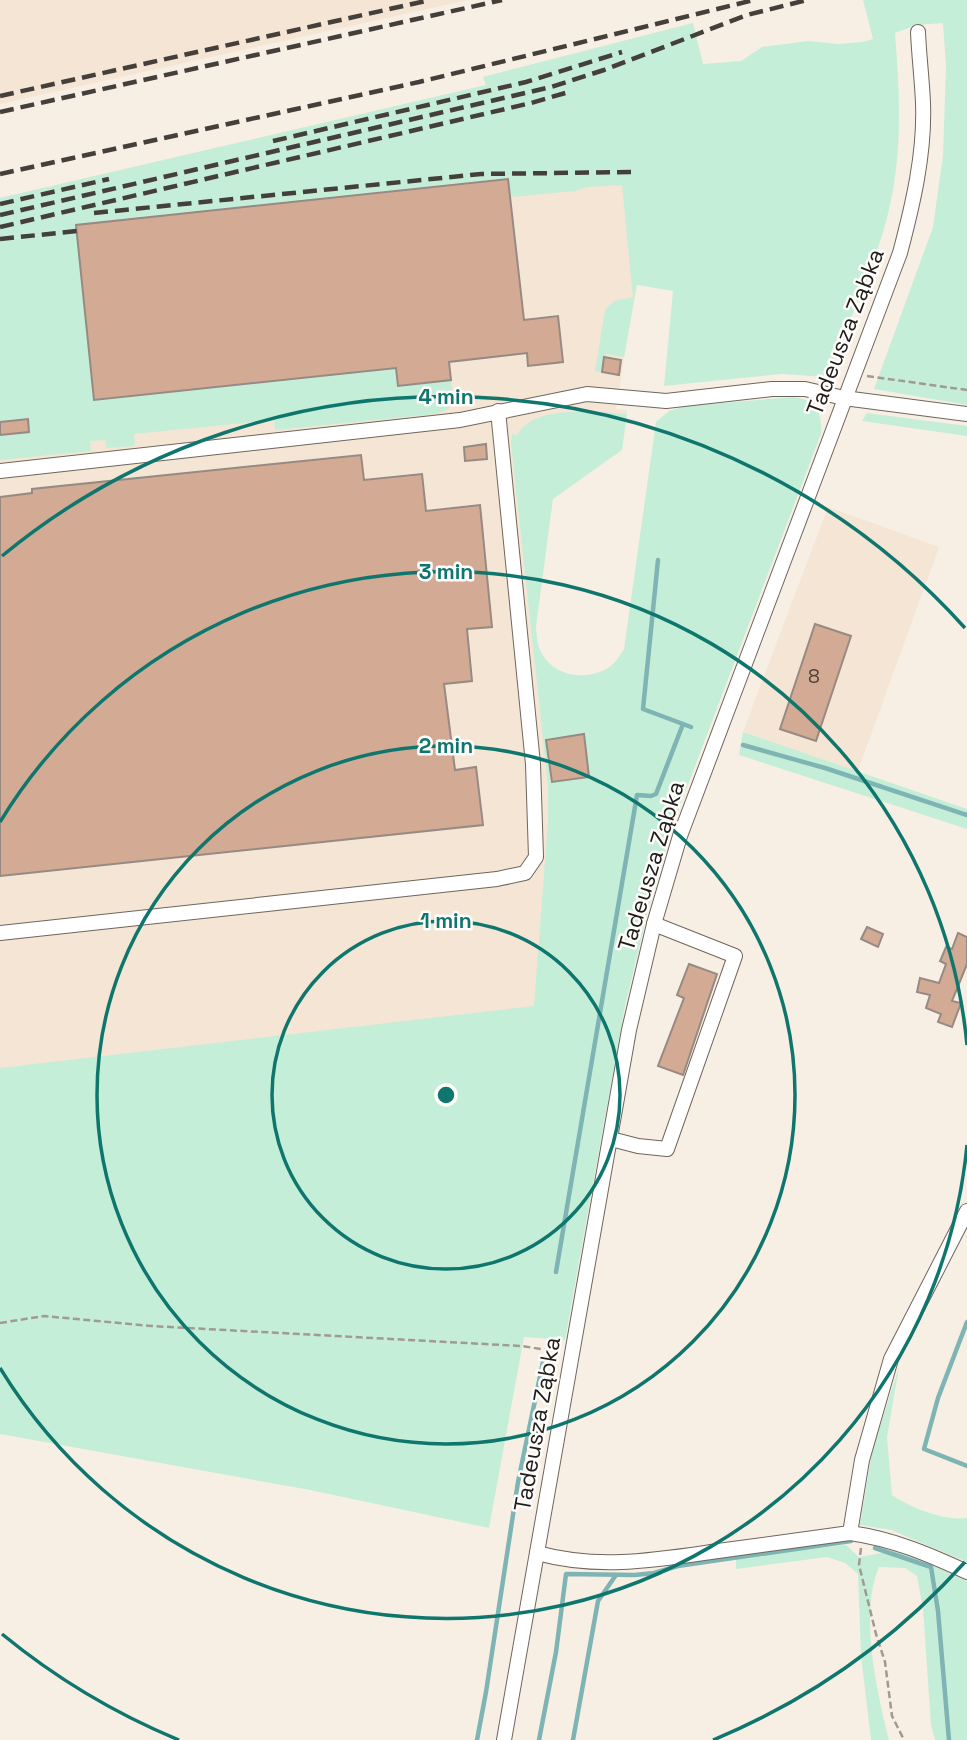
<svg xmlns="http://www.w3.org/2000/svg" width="967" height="1740" viewBox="0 0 967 1740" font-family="'Space Grotesk',sans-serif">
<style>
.built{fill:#f4e5d4}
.green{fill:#c5eed8}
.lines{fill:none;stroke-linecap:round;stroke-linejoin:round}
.stream{stroke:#7eb4b4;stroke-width:4.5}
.building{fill:#d3ab94;stroke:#968a83;stroke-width:2}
.minor-casing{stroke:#6e665d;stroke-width:16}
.path{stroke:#a19a92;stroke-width:2.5;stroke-dasharray:7 3.5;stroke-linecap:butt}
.minor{stroke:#fff;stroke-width:14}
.rail{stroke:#443f3a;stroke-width:4.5;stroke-dasharray:14 7;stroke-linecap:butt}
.ring{fill:none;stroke:#0f766e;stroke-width:3.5}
.labels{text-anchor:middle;stroke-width:5;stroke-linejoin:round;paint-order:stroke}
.number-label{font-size:19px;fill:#4d4038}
.street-label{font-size:23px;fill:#201c19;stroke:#fffdfb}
.centre{fill:#0f766e;stroke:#fffdfb;stroke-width:3.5}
.ring-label{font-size:21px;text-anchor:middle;font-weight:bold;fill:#0f766e;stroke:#fffdfb;stroke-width:5;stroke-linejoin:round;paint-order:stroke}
</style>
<rect width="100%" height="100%" fill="#f8efe4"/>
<g class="built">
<polygon points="0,0 468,0 0,104"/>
<polygon points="693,23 703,64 636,285 616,409 627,410 622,450 605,453 520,514 541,692 614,703 525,1139 0,1304 0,198 486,85 483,77"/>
<polygon points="828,507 939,547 857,773 743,732"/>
</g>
<g class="green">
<path d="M863 0H967V405L874 389 933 227 943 155 946 67 943 23 917 25 895 33C899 84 902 133 894 184 884 250 851 315 827 377L782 374 664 386 673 291 637 285 624 357 606 354 602 372 595 371 605 310 614 301 633 297 622 185 587 187 576 191 510 197 508 179 396 368 398 386 451 380C453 400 458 408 435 414L275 430 274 420 134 434 135 446 106 448 105 440 90 441 91 451 0 460V198L486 85 483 77 693 23 703 64 741 61 762 47 808 41 838 44 863 42 873 39Z"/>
<path d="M793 397C815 399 823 413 821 434L672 827 648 910 624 1011 565 1340 524 1337 489 1528 310 1490 0 1434V1068L534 1006 548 821V785L511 443 512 434 517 435C533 404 598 412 627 414L622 450 553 499 536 627C537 636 537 646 542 654 556 679 594 682 614 663 618 659 621 653 624 649L656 422 669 411 686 406Z"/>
<polygon points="867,413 967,426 967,436 862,421"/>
<polygon points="743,732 967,809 967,829 739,755"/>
<path d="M899 1367 887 1437 892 1495C911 1508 944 1521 967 1518V1562L891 1530 860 1525 872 1451Z"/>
<path d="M846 1545 859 1557 898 1550 967 1581V1740H935L931 1725 923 1609 917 1576 905 1568 879 1567C859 1613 877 1692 889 1740H871L861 1655 858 1574 845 1563 827 1557 736 1569V1557Z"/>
</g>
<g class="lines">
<g class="stream">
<polyline points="658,560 643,709 691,727"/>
<polyline points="743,745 825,768 967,815"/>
<polyline points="556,1272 637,795 651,796 656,794 683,724"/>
<polyline points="967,1322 938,1398 924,1449 967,1466"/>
<polyline points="875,1548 931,1567 938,1611 949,1740"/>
<polyline points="477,1740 486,1692 518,1482 543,1362"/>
<polyline points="539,1740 556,1652 566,1574 635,1575 654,1573 678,1566 851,1541"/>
<polyline points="573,1740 598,1601 616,1575"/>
</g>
</g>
<g class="building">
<polygon points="508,179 524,320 558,316 563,362 528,366 527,353 449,362 451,380 398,386 396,368 94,400 76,225"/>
<polygon points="604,357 621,360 619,375 602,372"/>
<polygon points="28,419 29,432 0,435 0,422"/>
<polygon points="486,444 487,459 465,461 464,447"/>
<polygon points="361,455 364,480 422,474 426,511 480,505 492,627 467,629 472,681 444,684 455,770 476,767 483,825 0,876 0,497 32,493 32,489"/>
<polygon points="815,624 851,636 816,741 780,729"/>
<polygon points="584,734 589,777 552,782 546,740"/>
<polygon points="867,927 883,934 878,947 861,939"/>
<polygon points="958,933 967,937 967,964 952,1001 961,1003 952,1027 938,1022 941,1014 926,1008 930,995 917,992 920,978 939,983 946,964 940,961 941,959 946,947 952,949"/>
<polygon points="689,964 717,974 683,1075 658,1066 684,998 677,995"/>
</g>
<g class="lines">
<g class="minor-casing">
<g id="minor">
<polyline points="0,471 460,420 587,394 666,401 772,389 805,389 844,398 967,414"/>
<polyline points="0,933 497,879 525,873 536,857 533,764 498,411"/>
<polyline points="611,1139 638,1146 667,1149 735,956 654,924"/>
<path d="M850 1533C893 1539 928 1554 967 1572"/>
<path d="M537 1553C599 1570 655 1560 718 1551 762 1545 806 1539 850 1533L862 1460 891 1359 967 1211"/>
<path d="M504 1740 629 1030 654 924 680 836 900 253C913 204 925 153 923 103 922 79 919 56 918 32"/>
</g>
</g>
<g class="path">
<polyline points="867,376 967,390"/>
<polyline points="0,1323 44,1316 151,1326 521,1346 555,1351"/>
<polyline points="861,1548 859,1565 876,1634 885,1662 892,1716 904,1740"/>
</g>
<use href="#minor" class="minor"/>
<g class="rail">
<polyline points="0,96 430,0"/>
<polyline points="0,112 502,0"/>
<polyline points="273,141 526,82 622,52"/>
<polyline points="0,174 419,82 754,0"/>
<polyline points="0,204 109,179"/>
<polyline points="94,213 481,174 635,172"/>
<polyline points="0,215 551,87 604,70 747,15 807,0"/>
<polyline points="0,227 531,103 572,91"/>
<polyline points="0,239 77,231"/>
</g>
</g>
<g class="ring">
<circle cx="446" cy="1095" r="174"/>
<circle cx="446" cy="1095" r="349"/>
<path d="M967 1145A523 523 0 0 1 0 1368M0 822A523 523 0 0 1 967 1045"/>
<path d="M965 1562A698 698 0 0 1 713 1740M179 1740A698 698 0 0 1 2 1634M2 556A698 698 0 0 1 965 628"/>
</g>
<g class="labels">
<g class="number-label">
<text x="814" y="683">8</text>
</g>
<g class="street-label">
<text transform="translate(845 332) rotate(-69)" y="8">Tadeusza Ząbka</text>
<text transform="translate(651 866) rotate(-73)" y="8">Tadeusza Ząbka</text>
<text transform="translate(537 1424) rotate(-80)" y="8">Tadeusza Ząbka</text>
</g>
</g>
<circle cx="446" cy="1095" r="10" class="centre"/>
<g class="ring-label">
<text x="446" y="404">4 min</text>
<text x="446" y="579">3 min</text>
<text x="446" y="753">2 min</text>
<text x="446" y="928">1 min</text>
</g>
</svg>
